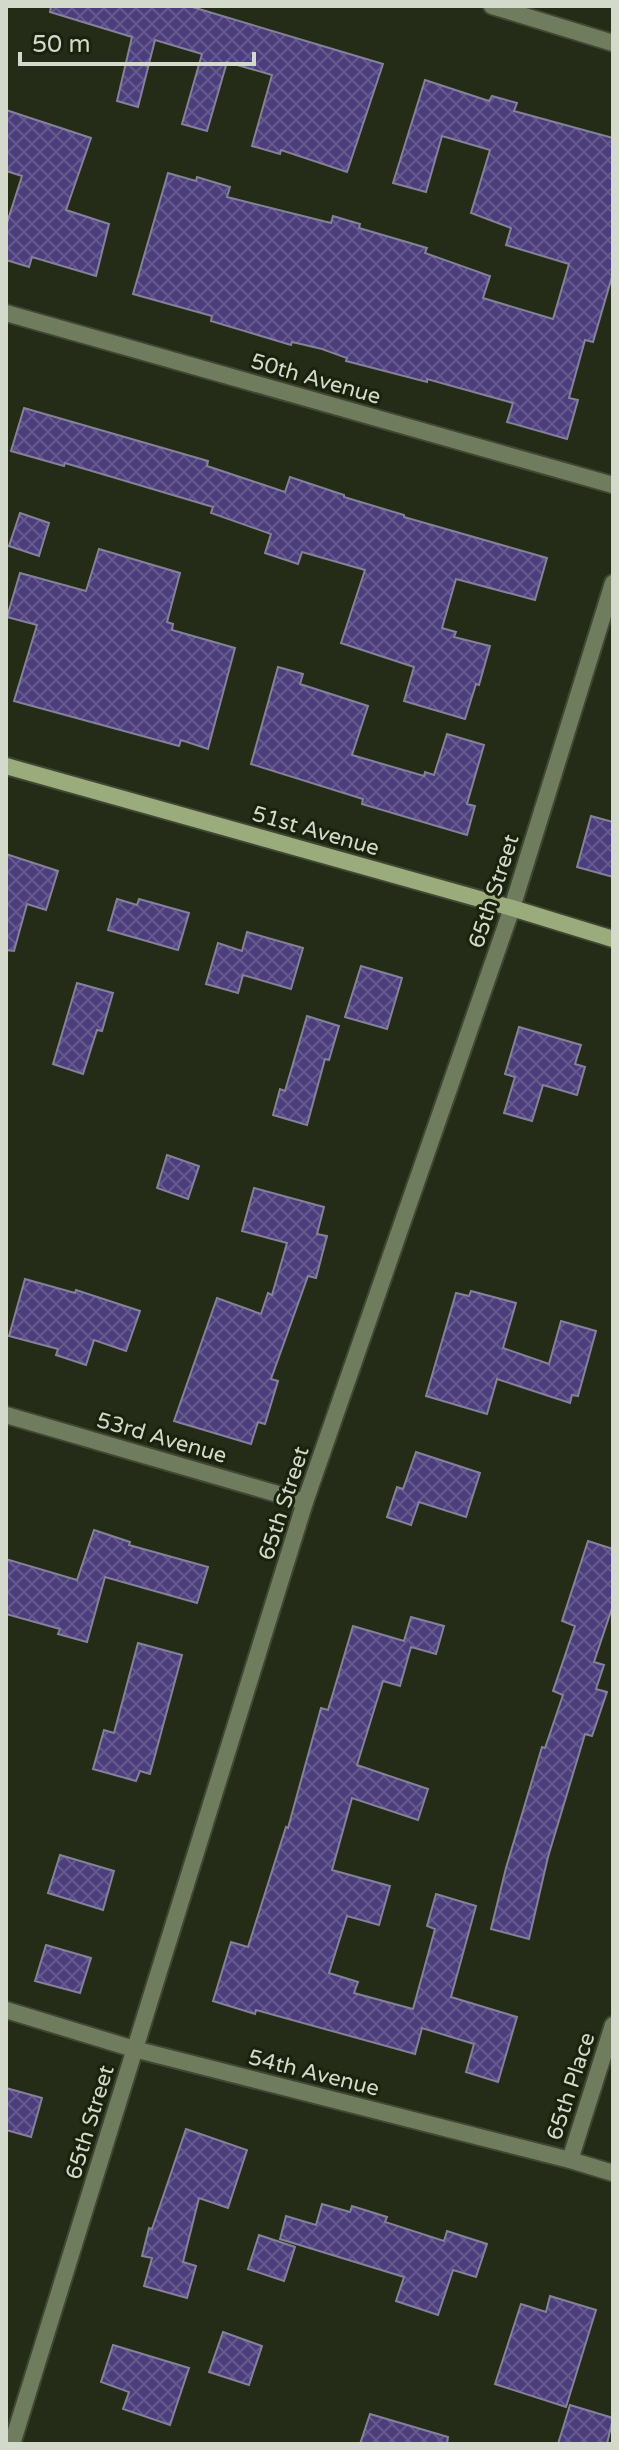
<svg xmlns="http://www.w3.org/2000/svg" width="619" height="2450" viewBox="0 0 619 2450" font-family="'Varela Round',sans-serif">
<style>
.building{fill:url(#building-cross-hatch);stroke:#84819a;stroke-width:2}
.lines{fill:none;stroke-linecap:round;stroke-linejoin:round}
.street-casing{stroke:#404733;stroke-width:20}
.secondary-casing{stroke:#404733;stroke-width:20}
.street{stroke:#707c5e;stroke-width:16}
.secondary{stroke:#9aab7c;stroke-width:16}
.labels{text-anchor:middle;stroke-width:6;stroke-linejoin:round;paint-order:stroke}
.street-label{font-size:22px;fill:#d3d9cb;stroke:#1a220d}
</style>
<defs>
<pattern id="building-cross-hatch" width="8" height="8" patternUnits="userSpaceOnUse" patternTransform="scale(2)"><rect width="8" height="8" fill="#4c3e7c"/><path d="M0 0l8 8M0 8l8-8" fill="none" stroke="#65598d"/></pattern>
</defs>
<rect width="100%" height="100%" fill="#242b16"/>
<g class="building">
<polygon points="51,6 189,6 383,64 347,172 281,150 280,154 252,146 272,75 227,62 207,131 182,124 202,54 155,40 138,107 117,101 132,37 50,12"/>
<polygon points="425,80 489,101 492,96 517,103 514,111 613,138 613,273 593,342 585,340 569,398 578,400 567,439 507,422 513,403 427,379 427,382 346,361 347,358 322,349 292,342 291,345 211,321 212,316 133,294 168,173 196,181 197,177 230,187 227,197 331,223 333,216 360,224 359,228 427,248 425,253 490,276 483,298 553,319 569,264 506,245 511,228 471,213 490,150 442,136 426,192 393,183"/>
<polygon points="6,110 91,138 66,210 109,224 96,276 32,257 29,267 6,260 6,226 22,176 6,171"/>
<polygon points="24,408 208,461 207,466 285,492 290,477 344,495 344,497 404,515 404,517 547,558 535,600 456,579 442,628 456,632 454,637 490,646 479,685 476,684 465,719 404,701 414,667 341,643 365,570 302,552 298,564 265,553 271,534 211,513 213,507 65,463 64,466 11,451"/>
<polygon points="20,513 49,523 39,556 9,546"/>
<polygon points="99,549 180,573 167,622 173,624 172,630 235,648 208,749 181,740 179,746 14,701 37,625 7,617 20,573 86,591"/>
<polygon points="278,667 303,674 300,684 368,706 352,755 424,776 425,772 434,775 447,734 484,745 467,804 475,806 467,835 362,804 363,799 251,764"/>
<polygon points="591,816 613,822 613,877 577,867"/>
<polygon points="6,854 58,871 46,910 27,904 14,951 6,950"/>
<polygon points="117,899 137,905 139,899 189,913 178,950 108,930"/>
<polygon points="247,932 303,948 291,989 243,975 238,993 206,984 218,943 242,951"/>
<polygon points="361,966 402,978 387,1029 345,1017"/>
<polygon points="77,983 113,993 102,1031 97,1030 83,1074 53,1064"/>
<polygon points="307,1016 339,1026 329,1060 325,1059 307,1125 273,1115 280,1089 285,1091"/>
<polygon points="519,1027 581,1045 575,1064 585,1067 577,1095 543,1085 532,1121 504,1113 515,1077 505,1074"/>
<polygon points="167,1155 199,1166 188,1199 157,1188"/>
<polygon points="254,1188 324,1207 317,1234 327,1236 316,1278 308,1276 271,1379 278,1381 265,1424 258,1422 251,1444 174,1421 217,1298 261,1314 268,1293 272,1295 287,1243 242,1231"/>
<polygon points="25,1279 75,1293 76,1290 140,1311 126,1351 94,1340 86,1365 56,1355 58,1349 9,1336"/>
<polygon points="471,1291 516,1303 503,1348 549,1364 561,1321 596,1331 578,1396 572,1395 570,1403 497,1379 487,1414 426,1396 456,1293 469,1296"/>
<polygon points="416,1452 480,1473 466,1517 419,1502 411,1525 387,1517 397,1487 403,1489"/>
<polygon points="94,1530 130,1542 129,1545 208,1567 197,1603 105,1577 87,1642 58,1634 60,1629 6,1614 6,1559 77,1580"/>
<polygon points="588,1541 613,1549 613,1605 594,1662 604,1665 596,1689 607,1692 592,1736 585,1734 548,1857 529,1939 491,1929 506,1868 542,1747 545,1748 563,1695 553,1691 575,1626 562,1621"/>
<polygon points="411,1617 444,1626 436,1654 411,1647 400,1686 383,1681 357,1765 428,1789 418,1820 352,1798 332,1870 390,1886 379,1925 347,1916 329,1973 358,1982 354,1993 413,2009 435,1929 427,1926 436,1894 476,1906 451,1997 517,2017 498,2082 466,2072 474,2044 422,2028 415,2054 256,2010 255,2014 213,2001 231,1942 248,1947 286,1827 288,1828 321,1708 328,1710 353,1626 404,1641"/>
<polygon points="138,1643 182,1655 150,1774 140,1771 136,1781 93,1769 104,1730 114,1733"/>
<polygon points="60,1855 114,1871 103,1910 48,1893"/>
<polygon points="46,1945 91,1958 80,1993 35,1981"/>
<polygon points="6,2088 42,2098 31,2137 6,2130"/>
<polygon points="186,2129 247,2150 228,2208 199,2198 183,2262 196,2266 187,2298 144,2286 152,2258 142,2256 149,2228 152,2229"/>
<polygon points="322,2204 350,2212 352,2206 387,2217 385,2222 444,2241 447,2231 487,2244 476,2277 453,2270 438,2315 396,2301 404,2277 280,2239 286,2216 316,2225"/>
<polygon points="259,2235 295,2247 284,2281 248,2269"/>
<polygon points="550,2296 596,2310 566,2407 495,2384 521,2304 546,2312"/>
<polygon points="223,2332 262,2346 249,2385 209,2372"/>
<polygon points="113,2345 189,2368 170,2425 123,2409 129,2392 101,2382"/>
<polygon points="570,2405 613,2418 607,2444 558,2444"/>
<polygon points="370,2414 448,2437 447,2444 360,2444"/>
</g>
<g class="lines">
<g class="street-casing">
<g id="street">
<polyline points="492,6 613,43"/>
<polyline points="6,313 613,485"/>
<polyline points="6,1415 305,1502"/>
<polyline points="6,2010 134,2049 570,2160 613,2173"/>
<polyline points="570,2160 613,2025"/>
<polyline points="12,2444 305,1502 512,908 613,583"/>
</g>
</g>
<g class="secondary-casing">
<polyline id="secondary" points="6,766 512,908 613,939"/>
</g>
<use href="#street" class="street"/>
<use href="#secondary" class="secondary"/>
</g>
<g class="labels">
<g class="street-label">
<text transform="translate(316 378) rotate(16)" y="8">50th Avenue</text>
<text transform="translate(316 830) rotate(16)" y="8">51st Avenue</text>
<text transform="translate(493 891) rotate(-72)" y="8">65th Street</text>
<text transform="translate(162 1437) rotate(16)" y="8">53rd Avenue</text>
<text transform="translate(283 1503) rotate(-72)" y="8">65th Street</text>
<text transform="translate(314 2072) rotate(14)" y="8">54th Avenue</text>
<text transform="translate(570 2086) rotate(-72)" y="8">65th Place</text>
<text transform="translate(89 2122) rotate(-73)" y="8">65th Street</text>
</g>
</g>
<rect width="619" height="2450" fill="none" stroke="#d3d9cb" stroke-width="16"/>
<path d="M20 52v12h234v-12" fill="none" stroke="#d3d9cb" stroke-width="4"/>
<text x="32" y="52" font-size="24" fill="#d3d9cb" stroke="#1a220d" stroke-width="6" paint-order="stroke">50 m</text>
</svg>
